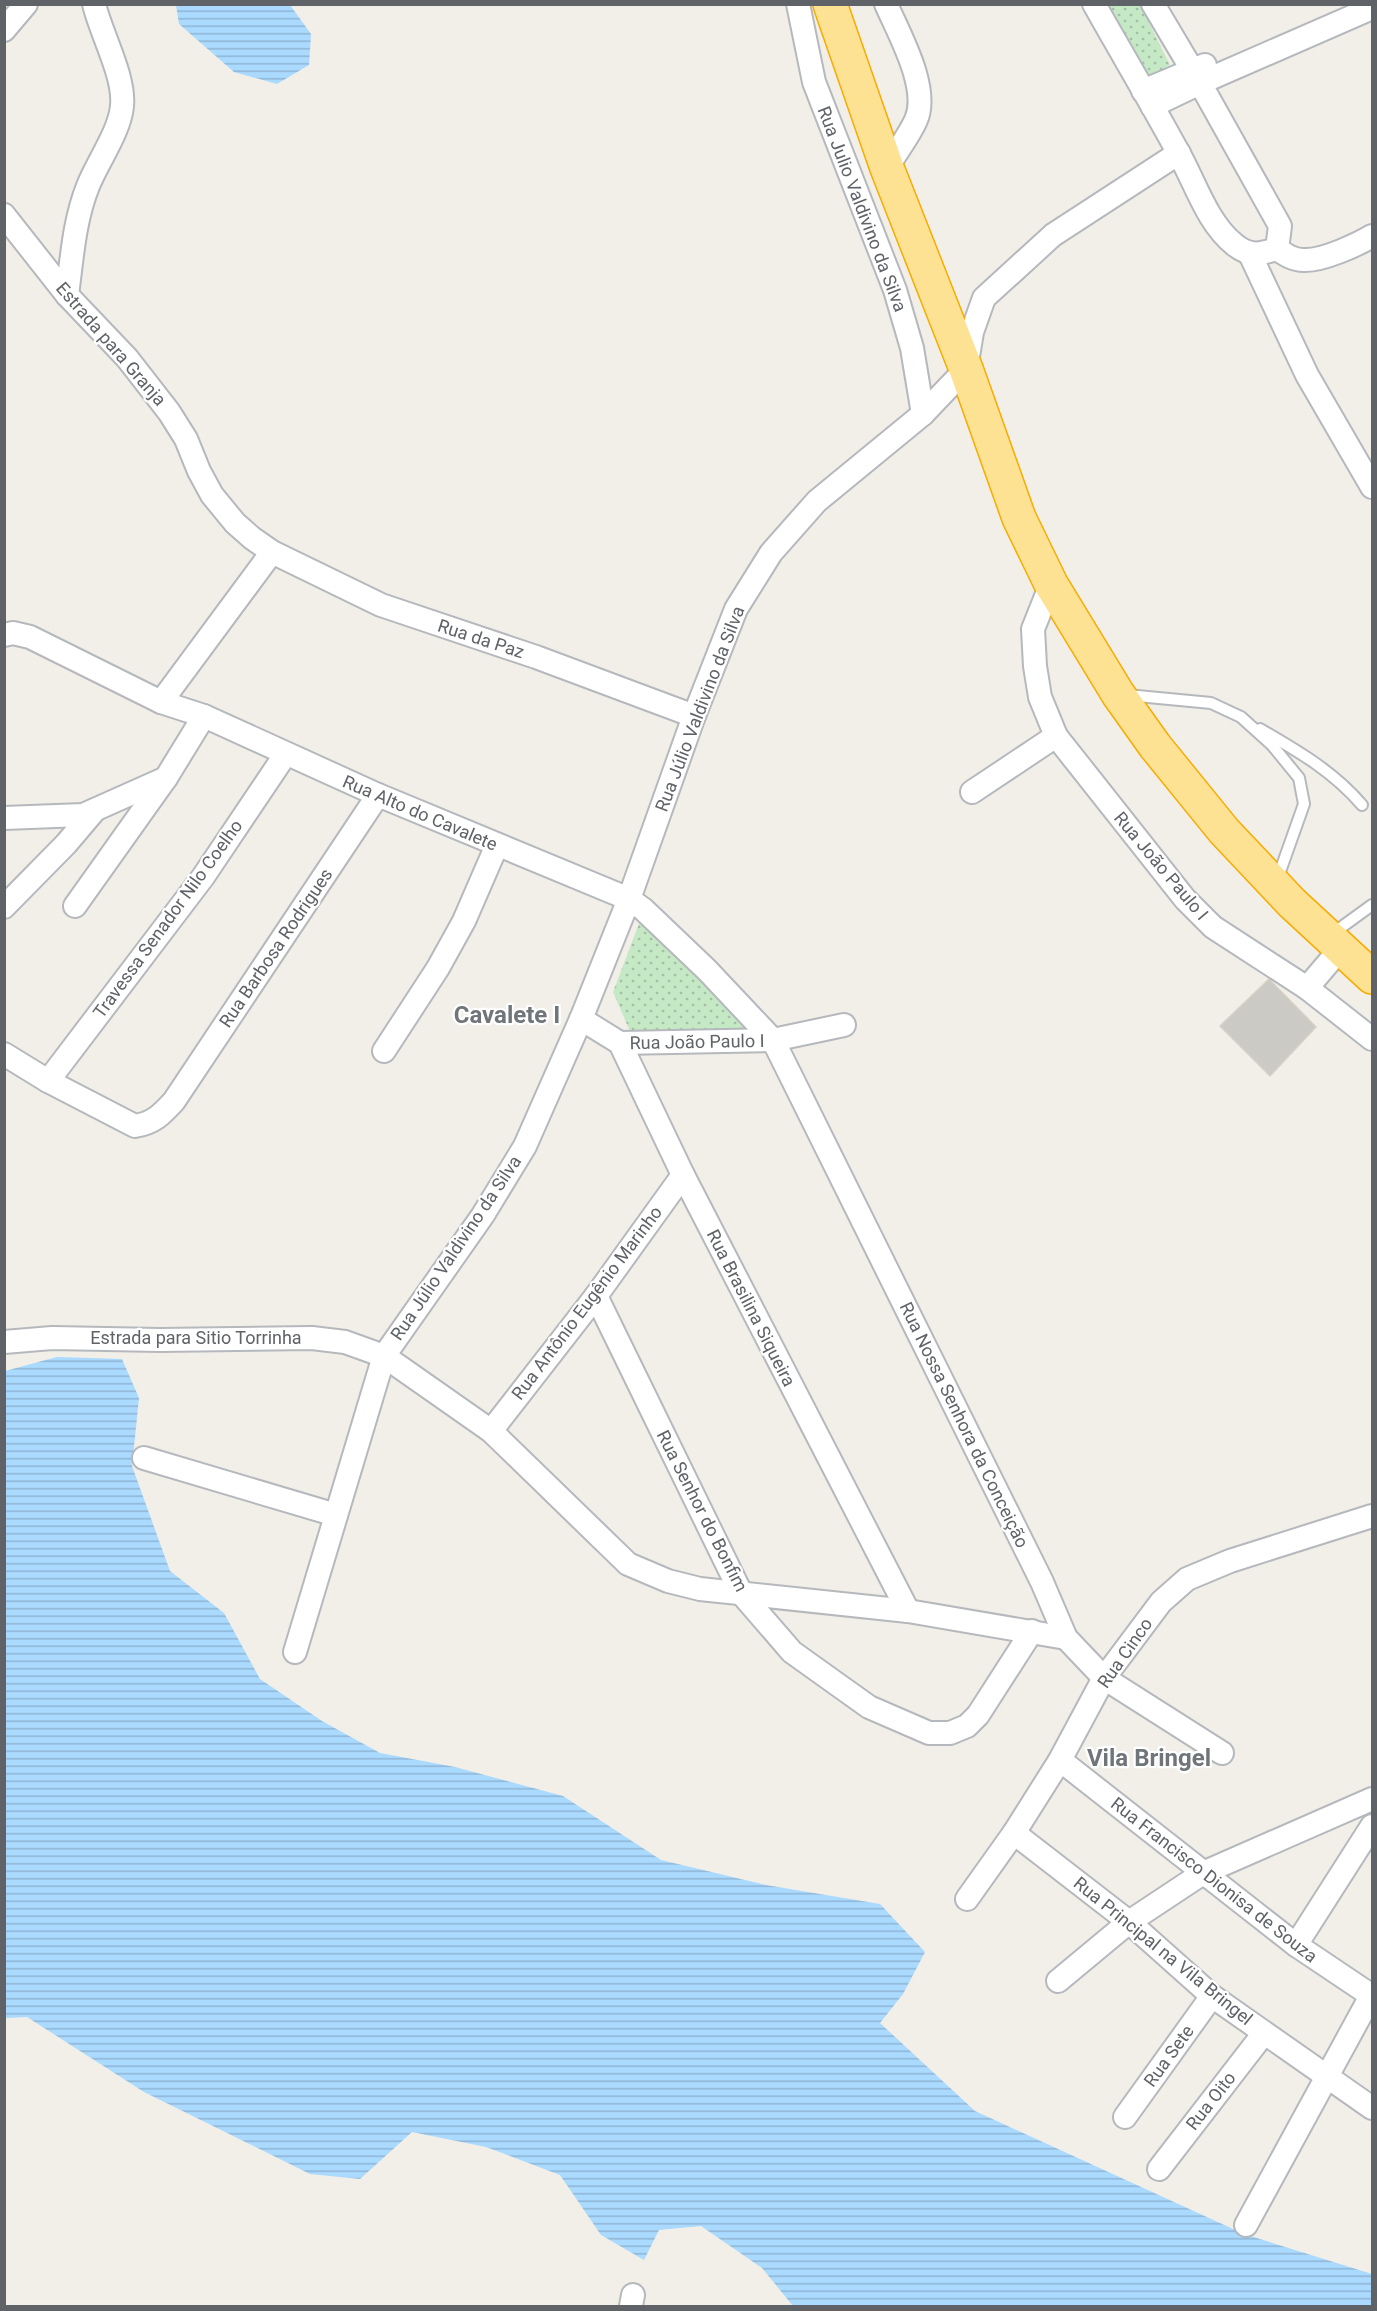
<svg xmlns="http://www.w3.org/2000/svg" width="1377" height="2311" viewBox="0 0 1377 2311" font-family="Roboto,sans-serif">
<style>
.green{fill:url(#green-dots)}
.water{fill:url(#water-rules)}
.building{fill:#cccac5;stroke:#d6d1c6;stroke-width:1.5}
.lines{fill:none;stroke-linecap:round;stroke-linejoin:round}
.lane-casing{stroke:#b5b8bc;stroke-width:14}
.street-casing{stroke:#b5b8bc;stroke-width:26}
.highway-casing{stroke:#f9ab00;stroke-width:36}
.lane{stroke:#fff;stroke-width:10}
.street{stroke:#fff;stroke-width:22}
.highway{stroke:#fde293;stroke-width:33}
.labels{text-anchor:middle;stroke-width:4.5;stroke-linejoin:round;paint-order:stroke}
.street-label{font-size:18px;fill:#5f6368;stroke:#fff}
.district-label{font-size:24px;font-weight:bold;fill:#70757a;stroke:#fff}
</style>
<defs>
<pattern id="green-dots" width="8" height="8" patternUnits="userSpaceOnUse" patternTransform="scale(1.5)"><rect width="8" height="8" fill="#c5e8c5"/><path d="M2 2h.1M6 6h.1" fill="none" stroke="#a3c0a4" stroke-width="1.8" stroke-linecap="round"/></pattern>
<pattern id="water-rules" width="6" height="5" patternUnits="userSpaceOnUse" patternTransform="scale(1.5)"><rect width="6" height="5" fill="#aadaff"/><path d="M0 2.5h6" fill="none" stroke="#8eb4d2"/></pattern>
</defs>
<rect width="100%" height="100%" fill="#f1efe8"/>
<g class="green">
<polygon points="1114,5 1140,5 1170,65 1149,76 1109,7"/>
<polygon points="640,921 756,1035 632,1036 613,992"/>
</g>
<g class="water">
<polygon points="176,5 290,5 311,34 309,65 277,84 234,72 179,24"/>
<polygon points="57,1357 122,1359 139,1398 132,1466 170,1571 224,1613 260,1679 322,1721 380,1753 455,1767 563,1796 661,1860 766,1885 880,1904 925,1952 903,1994 880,2023 975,2111 1244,2234 1372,2274 1372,2306 793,2306 762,2268 701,2226 659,2230 644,2260 601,2235 560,2175 486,2147 412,2132 360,2179 310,2174 144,2092 27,2017 5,2018 5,1371"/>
</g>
<polygon class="building" points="1269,979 1316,1027 1270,1076 1220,1026"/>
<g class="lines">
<g class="lane-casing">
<g id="lane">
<polyline points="1127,695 1211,703 1241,717 1272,745 1299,778 1304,804 1277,880"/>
<path d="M1260 729C1298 751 1334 772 1362 805"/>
<polyline points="1332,934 1372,905"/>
</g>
</g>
<g class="street-casing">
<g id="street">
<polyline points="798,4 814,82 895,290 912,348 923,414"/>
<path d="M886 4C899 34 930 88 916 120 909 136 896 152 887 168"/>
<path d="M1094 4C1122 54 1151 102 1178 152 1195 182 1207 223 1235 245 1250 257 1260 254 1277 249L1280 226 1200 83 1153 4"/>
<polyline points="4,30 26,4"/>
<polyline points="1143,91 1205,65"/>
<polyline points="1152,106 1200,83 1372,8"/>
<polyline points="4,215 67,295 127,358 169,412 186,439 199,471 212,495 235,523 252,538 272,552 381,605 536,657 694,716"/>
<path d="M1277 249C1286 255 1293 260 1304 260 1322 261 1357 245 1372 236"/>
<polyline points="1250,254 1307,375 1372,487"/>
<path d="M67 295C72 258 74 221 88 186 97 163 120 131 122 106 125 76 101 34 94 4"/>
<polyline points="4,635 13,633 30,637 161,702 204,716 378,795 629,899 643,909 707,970 773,1040 1042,1582 1066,1638 1104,1678 1222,1753"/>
<polyline points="161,702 272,552"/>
<polyline points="1056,736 1185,899 1213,927 1307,988 1372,1039"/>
<polyline points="972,792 1056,736 1040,697 1035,666 1033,629 1051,584"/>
<polyline points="4,818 83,815 166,778"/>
<polyline points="75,906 166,778 204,716"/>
<polyline points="4,907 66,844 94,811"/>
<polyline points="1307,988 1341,948"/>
<polyline points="581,1019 620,1043 683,1175 908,1611"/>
<polyline points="620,1043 773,1040 844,1025"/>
<polyline points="384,1051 438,968 464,921 497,845"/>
<path d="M4 1054 48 1081 135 1126C154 1123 162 1114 174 1101L378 795"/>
<polyline points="48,1081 203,877 285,755"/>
<polyline points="596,1296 741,1593 792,1652 869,1707 929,1733 950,1733 967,1726 978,1715 1032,1631"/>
<polyline points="4,1342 52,1338 160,1340 312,1338 345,1342 384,1356 491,1431 628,1564 668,1581 700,1589 908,1611 1066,1638"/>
<polyline points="491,1431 596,1296 683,1175"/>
<polyline points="144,1458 336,1515"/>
<polyline points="295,1652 384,1356 483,1215 525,1146 581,1019 629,899 694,716 736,609 771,553 817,501 923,414 966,369 972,332 984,298 1053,235 1179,153"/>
<polyline points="1060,1760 1296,1945 1372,1996"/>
<polyline points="1014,1833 1129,1922 1212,1996 1372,2108"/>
<polyline points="967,1899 1014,1833 1060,1760 1104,1678 1161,1602 1187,1579 1230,1561 1372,1516"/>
<polyline points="1296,1945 1372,1826"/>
<polyline points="1058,1981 1129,1922 1203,1873 1372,1799"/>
<polyline points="1125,2117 1212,1996"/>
<polyline points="1159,2169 1264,2033"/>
<polyline points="1246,2225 1372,1994"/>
<polyline points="631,2306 633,2295"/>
</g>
</g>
<g class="highway-casing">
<polyline id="highway" points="830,4 887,168 966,369 1019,518 1051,584 1118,694 1155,746 1224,831 1292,903 1372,977"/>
</g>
<use href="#lane" class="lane"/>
<use href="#street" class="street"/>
<use href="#highway" class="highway"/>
</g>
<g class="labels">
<g class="street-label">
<text transform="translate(862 209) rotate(69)" y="6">Rua Julio Valdivino da Silva</text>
<text transform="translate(111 344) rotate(49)" y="6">Estrada para Granja</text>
<text transform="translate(481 639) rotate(18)" y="6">Rua da Paz</text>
<text transform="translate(700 709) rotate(-69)" y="6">Rua Júlio Valdivino da Silva</text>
<text transform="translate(420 813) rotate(23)" y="6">Rua Alto do Cavalete</text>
<text transform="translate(1161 866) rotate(50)" y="6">Rua João Paulo I</text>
<text transform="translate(168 919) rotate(-54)" y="6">Travessa Senador Nilo Coelho</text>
<text transform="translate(276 948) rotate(-56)" y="6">Rua Barbosa Rodrigues</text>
<text transform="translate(697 1042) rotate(-1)" y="6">Rua João Paulo I</text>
<text transform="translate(456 1248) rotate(-56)" y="6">Rua Júlio Valdivino da Silva</text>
<text transform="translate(587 1303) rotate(-53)" y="6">Rua Antônio Eugênio Marinho</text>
<text transform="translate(751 1308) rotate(63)" y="6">Rua Brasilina Siqueira</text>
<text x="196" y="1344">Estrada para Sitio Torrinha</text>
<text transform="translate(964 1425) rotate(64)" y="6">Rua Nossa Senhora da Conceição</text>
<text transform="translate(702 1511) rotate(63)" y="6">Rua Senhor do Bonfim</text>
<text transform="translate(1125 1653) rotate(-55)" y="6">Rua Cinco</text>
<text transform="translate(1214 1880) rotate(38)" y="6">Rua Francisco Dionisa de Souza</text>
<text transform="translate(1163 1951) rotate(39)" y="6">Rua Principal na Vila Bringel</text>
<text transform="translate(1169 2056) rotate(-54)" y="6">Rua Sete</text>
<text transform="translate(1211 2101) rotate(-52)" y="6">Rua Oito</text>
</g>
<g class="district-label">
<text x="507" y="1023">Cavalete I</text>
<text x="1149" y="1766">Vila Bringel</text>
</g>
</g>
<rect width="1377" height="2311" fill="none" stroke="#5f6368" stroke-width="12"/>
</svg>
